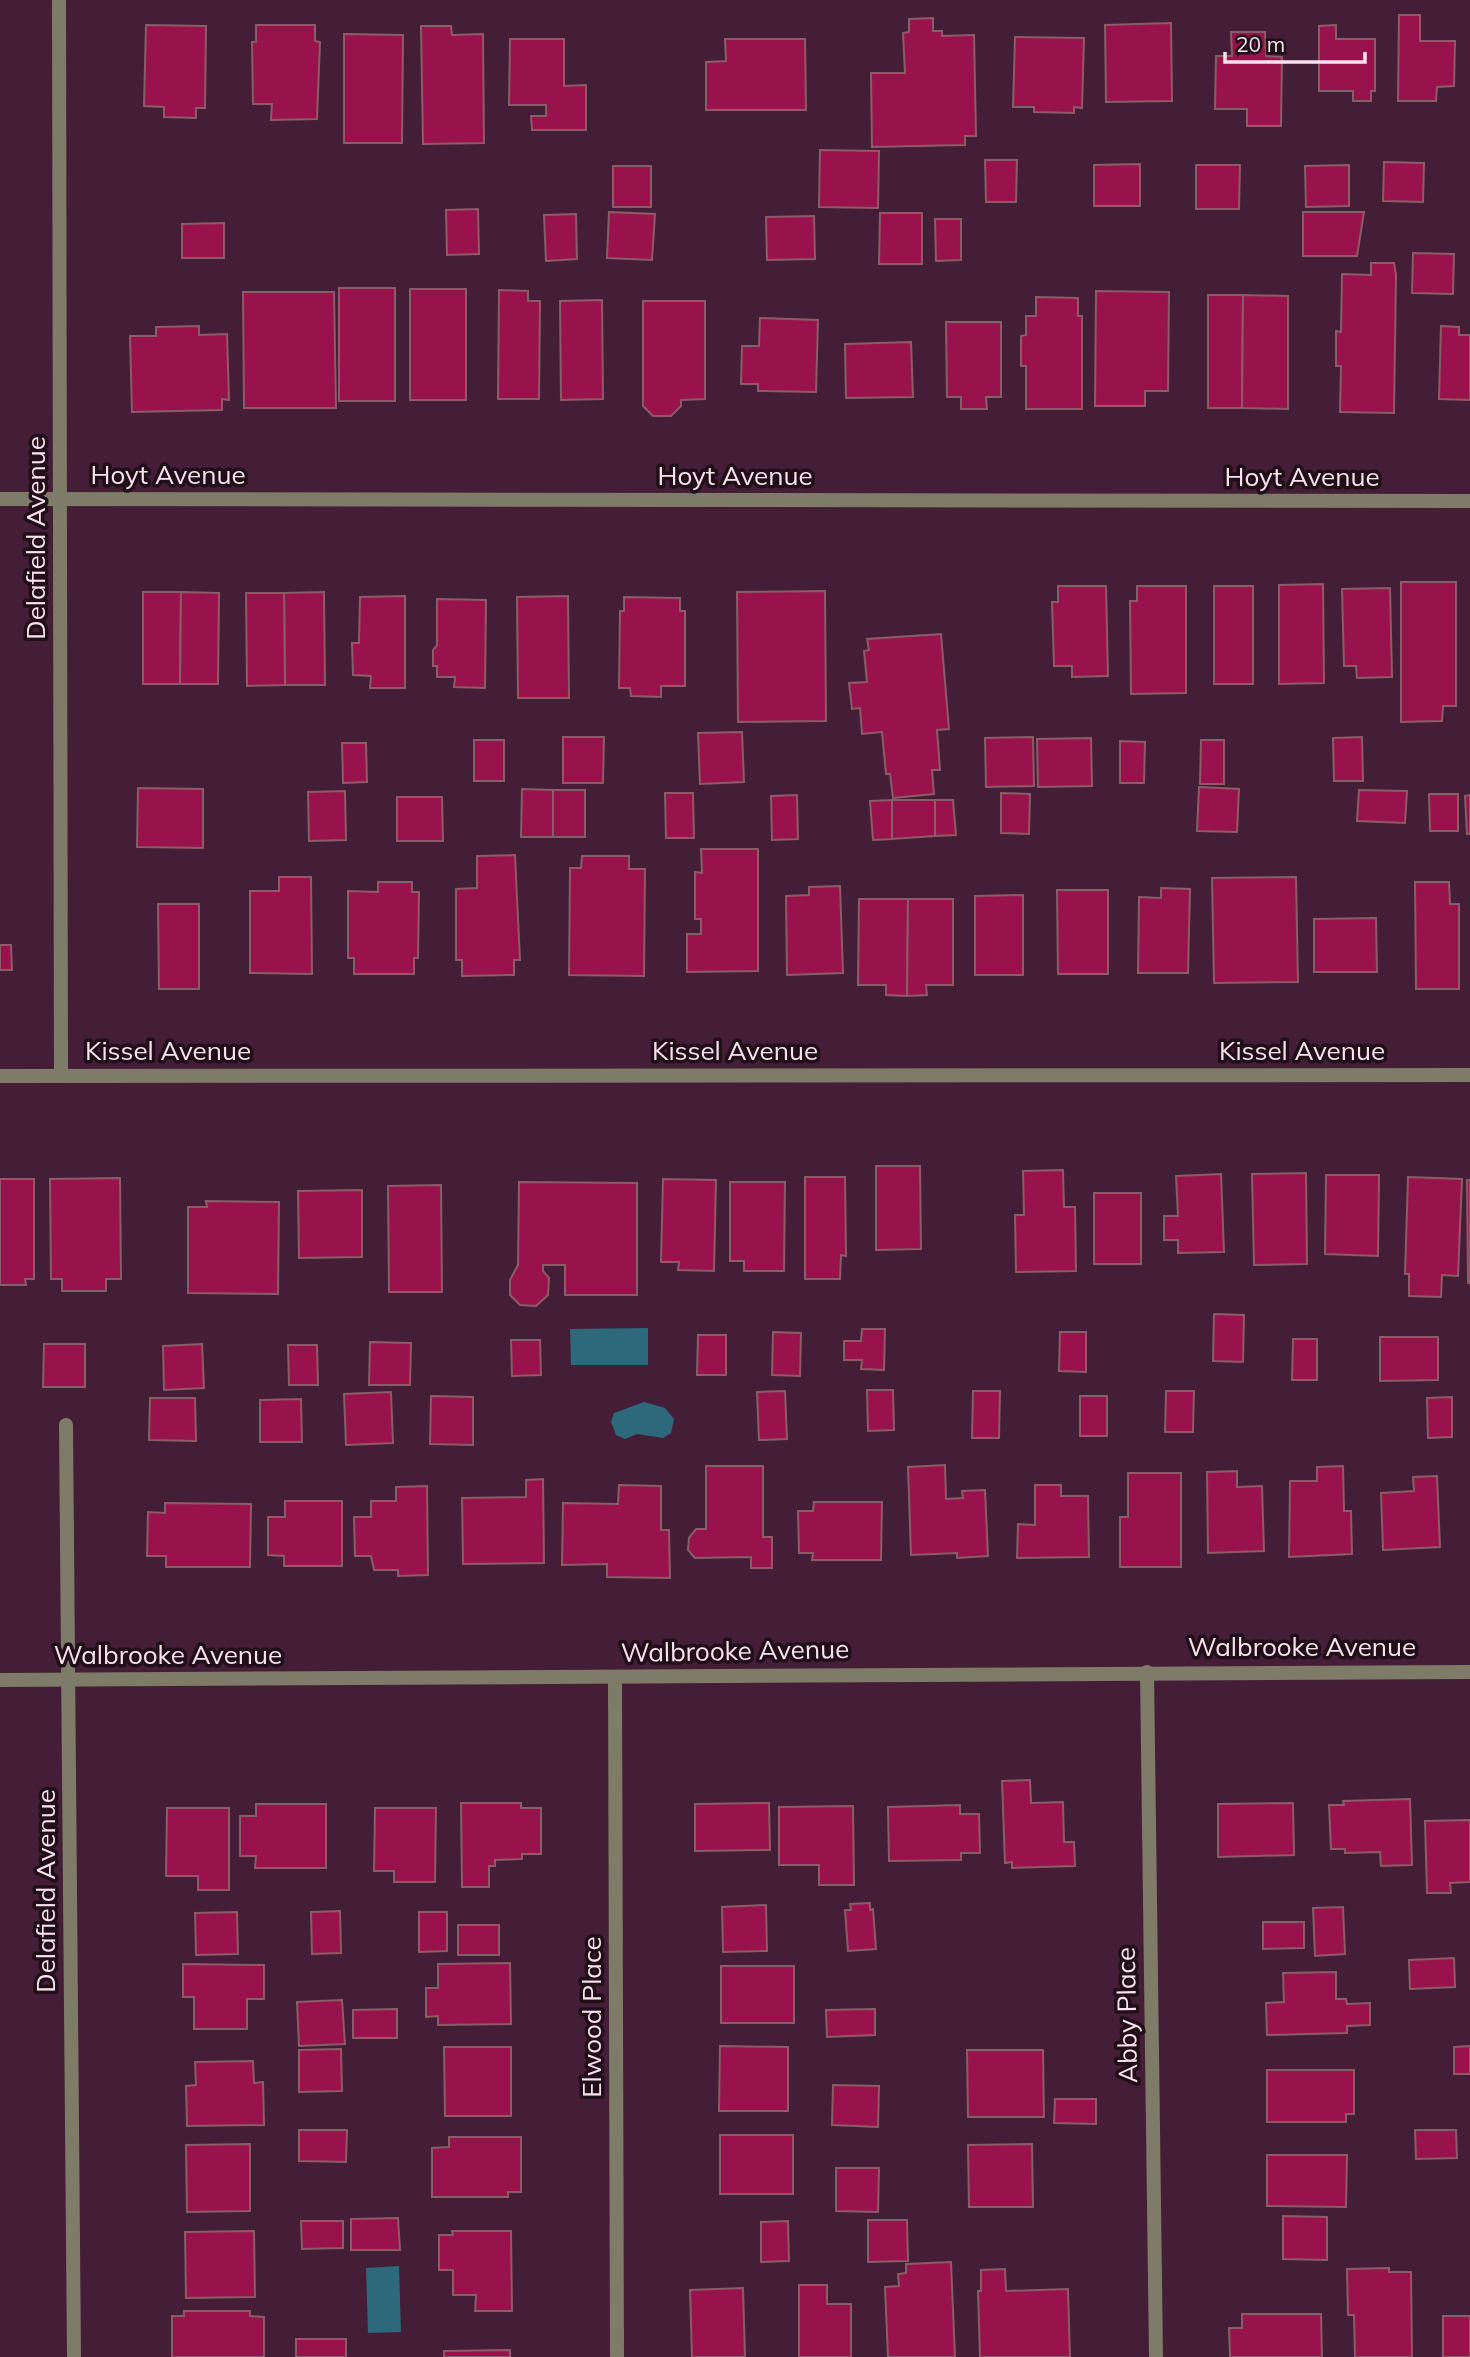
<svg xmlns="http://www.w3.org/2000/svg" width="1470" height="2357" viewBox="0 0 1470 2357" font-family="Mulish,sans-serif">
<style>
.water{fill:#2e687b}
.building{fill:#98134b;stroke:#8c5b68;stroke-width:2}
.lines{fill:none;stroke-linecap:round;stroke-linejoin:round}
.minor{stroke:#7e7c68;stroke-width:14}
.labels{text-anchor:middle;stroke-width:7;stroke-linejoin:round;paint-order:stroke}
.street-label{font-size:26px;fill:#fbe1ef;stroke:#200f19}
</style>
<rect width="100%" height="100%" fill="#431e36"/>
<g class="water">
<polygon points="648,1328 648,1365 571,1365 570,1329"/>
<polygon points="644,1402 665,1408 674,1419 671,1433 663,1438 637,1434 625,1439 616,1435 611,1422 614,1413"/>
<polygon points="399,2266 401,2332 368,2333 366,2268"/>
</g>
<g class="building">
<polygon points="1399,15 1420,15 1420,41 1455,41 1454,86 1437,87 1436,101 1398,101"/>
<polygon points="933,18 933,31 942,31 942,36 974,35 976,136 965,136 965,145 872,147 871,73 905,73 903,33 909,32 909,19"/>
<polygon points="1171,23 1172,101 1106,102 1105,25"/>
<polygon points="146,25 206,26 205,108 196,108 196,118 164,117 164,107 144,106"/>
<polygon points="256,25 315,25 315,41 320,42 317,119 271,120 272,104 253,104 252,42 256,42"/>
<polygon points="1336,25 1336,39 1375,39 1375,91 1371,91 1371,101 1353,101 1353,91 1319,91 1319,26"/>
<polygon points="421,26 451,26 452,35 483,34 484,143 423,144"/>
<polygon points="1231,32 1265,32 1266,56 1282,57 1281,126 1247,126 1247,109 1215,109 1216,56 1232,56"/>
<polygon points="344,34 403,35 402,143 344,143"/>
<polygon points="1015,37 1084,38 1082,108 1074,107 1074,113 1034,112 1034,107 1013,107"/>
<polygon points="510,39 564,39 564,86 586,85 586,130 532,130 531,116 546,116 546,105 509,105"/>
<polygon points="725,39 805,39 806,110 706,110 706,62 726,61"/>
<polygon points="820,150 879,151 878,208 819,207"/>
<polygon points="985,160 1017,160 1016,202 986,202"/>
<polygon points="1384,162 1424,163 1423,202 1383,201"/>
<polygon points="1140,164 1140,206 1094,206 1094,165"/>
<polygon points="1196,165 1240,165 1239,209 1196,209"/>
<polygon points="1349,165 1349,206 1306,207 1305,166"/>
<rect x="613" y="166" width="38" height="41"/>
<polygon points="478,209 479,254 447,255 446,210"/>
<polygon points="609,212 655,214 652,260 607,258"/>
<polygon points="1303,212 1364,212 1357,256 1303,256"/>
<polygon points="880,213 922,213 922,264 879,264"/>
<polygon points="576,214 577,259 546,261 544,215"/>
<polygon points="814,216 815,259 767,260 766,217"/>
<polygon points="935,219 961,219 961,260 936,261"/>
<polygon points="224,223 224,258 182,258 182,224"/>
<polygon points="1413,253 1454,254 1453,294 1412,293"/>
<polygon points="1371,263 1394,263 1396,275 1394,413 1340,412 1341,366 1336,366 1336,331 1341,332 1342,274 1371,275"/>
<rect x="339" y="288" width="56" height="113"/>
<rect x="410" y="289" width="56" height="111"/>
<polygon points="499,290 528,291 528,301 540,301 539,399 498,399"/>
<polygon points="1096,291 1169,292 1168,391 1145,391 1145,406 1095,406"/>
<polygon points="243,292 334,292 336,408 244,408"/>
<polygon points="1208,295 1243,295 1242,408 1208,408"/>
<polygon points="1243,295 1288,296 1288,409 1242,408"/>
<polygon points="1036,297 1078,298 1078,316 1082,316 1082,409 1026,409 1026,366 1021,366 1021,336 1026,335 1026,316 1036,316"/>
<polygon points="602,300 603,399 561,400 560,301"/>
<polygon points="643,301 705,301 705,399 681,400 681,406 671,416 653,416 643,406"/>
<polygon points="760,318 818,320 816,392 758,391 758,384 741,384 742,346 759,346"/>
<polygon points="946,322 1001,322 1001,397 986,397 987,409 961,409 961,397 947,397"/>
<polygon points="199,326 199,335 227,334 229,400 222,399 222,410 132,412 130,336 156,336 156,327"/>
<polygon points="1441,326 1459,327 1459,335 1470,335 1470,400 1439,399"/>
<polygon points="911,342 913,397 846,398 845,344"/>
<polygon points="1401,582 1456,582 1456,706 1443,706 1442,721 1401,722"/>
<polygon points="1323,584 1324,683 1279,684 1279,585"/>
<polygon points="1058,586 1106,586 1108,676 1072,677 1072,666 1054,666 1052,602 1058,602"/>
<polygon points="1137,586 1186,586 1186,693 1131,694 1130,601 1137,601"/>
<rect x="1214" y="586" width="39" height="98"/>
<polygon points="1390,588 1392,677 1357,678 1356,666 1344,666 1342,589"/>
<polygon points="825,591 826,721 738,722 737,592"/>
<polygon points="143,592 181,592 180,684 143,684"/>
<polygon points="181,592 219,593 218,684 180,684"/>
<polygon points="324,592 325,685 285,685 284,593"/>
<polygon points="246,593 284,593 285,685 247,686"/>
<polygon points="405,596 405,688 370,688 371,676 353,675 352,643 359,643 360,597"/>
<polygon points="568,596 569,698 518,698 517,597"/>
<polygon points="624,597 680,598 680,611 685,611 685,686 661,686 661,697 631,696 630,688 619,688 620,611 624,611"/>
<polygon points="437,599 486,600 485,688 454,687 455,677 437,677 437,666 433,666 433,650 437,645"/>
<polygon points="941,634 949,729 937,730 940,770 932,770 934,794 893,798 890,774 886,774 882,732 862,734 860,708 852,709 849,683 867,682 864,651 869,650 867,639"/>
<polygon points="742,732 744,782 700,784 698,733"/>
<polygon points="563,737 604,737 603,783 563,783"/>
<polygon points="1033,737 1034,786 986,787 985,738"/>
<polygon points="1362,737 1363,781 1334,781 1333,738"/>
<polygon points="1091,738 1092,786 1038,787 1037,739"/>
<rect x="474" y="740" width="30" height="41"/>
<polygon points="1201,740 1224,740 1224,784 1200,784"/>
<polygon points="1120,741 1145,742 1144,783 1120,783"/>
<polygon points="342,743 366,743 367,782 343,783"/>
<polygon points="1199,787 1239,789 1237,832 1197,831"/>
<polygon points="138,788 203,789 203,848 137,847"/>
<polygon points="522,789 553,790 553,837 521,837"/>
<rect x="553" y="790" width="32" height="47"/>
<polygon points="1359,790 1407,791 1405,823 1357,821"/>
<polygon points="345,791 346,840 309,841 308,792"/>
<polygon points="665,793 693,793 694,838 666,838"/>
<polygon points="1001,793 1030,794 1029,834 1001,833"/>
<polygon points="1429,794 1458,794 1458,831 1430,831"/>
<polygon points="797,795 798,839 772,840 771,796"/>
<polygon points="1470,795 1470,834 1467,834 1465,796"/>
<polygon points="397,797 442,797 443,841 397,841"/>
<polygon points="892,800 935,800 935,836 892,839"/>
<polygon points="892,800 892,839 873,840 870,801"/>
<polygon points="935,800 953,800 956,835 935,836"/>
<polygon points="701,849 758,849 758,971 687,972 687,934 701,934 701,919 695,919 695,872 702,873"/>
<polygon points="515,855 520,960 514,960 514,975 462,976 462,960 456,960 456,889 477,888 477,856"/>
<polygon points="582,856 629,856 629,869 645,869 644,976 569,975 570,868 581,868"/>
<polygon points="279,877 311,877 312,974 250,973 250,891 279,891"/>
<polygon points="1296,877 1298,982 1214,983 1212,878"/>
<polygon points="378,882 412,882 412,892 419,892 418,958 414,958 414,974 354,974 354,958 348,958 348,891 378,892"/>
<polygon points="1415,882 1449,882 1450,904 1459,904 1459,989 1416,989"/>
<polygon points="840,886 843,973 787,975 786,896 809,895 809,887"/>
<polygon points="1161,888 1190,889 1188,973 1138,973 1139,897 1161,898"/>
<polygon points="1057,890 1108,890 1108,974 1058,974"/>
<polygon points="1023,895 1023,975 975,975 975,896"/>
<polygon points="859,899 908,899 907,996 886,995 886,985 858,985"/>
<polygon points="908,899 953,899 953,985 926,985 927,995 907,996"/>
<polygon points="158,904 199,904 199,989 159,989"/>
<polygon points="1376,918 1377,972 1314,972 1314,919"/>
<polygon points="0,945 11,945 12,970 0,970"/>
<polygon points="876,1166 920,1166 921,1249 876,1250"/>
<polygon points="1063,1170 1064,1207 1075,1207 1076,1271 1016,1272 1015,1215 1024,1215 1023,1171"/>
<polygon points="1306,1173 1307,1264 1254,1265 1252,1174"/>
<polygon points="1221,1174 1224,1252 1178,1253 1178,1240 1164,1240 1164,1216 1178,1216 1176,1176"/>
<polygon points="1326,1175 1379,1175 1378,1256 1325,1254"/>
<polygon points="805,1177 845,1177 846,1256 841,1255 840,1279 805,1279"/>
<polygon points="1408,1177 1462,1179 1458,1276 1442,1275 1441,1297 1409,1296 1409,1274 1405,1274"/>
<polygon points="120,1178 121,1279 106,1279 106,1291 62,1291 62,1279 51,1279 50,1179"/>
<polygon points="0,1179 34,1179 34,1279 25,1279 26,1285 0,1285"/>
<polygon points="663,1179 716,1180 714,1271 678,1270 679,1262 661,1262"/>
<polygon points="1467,1180 1470,1180 1470,1283 1468,1283"/>
<polygon points="519,1182 637,1183 637,1295 565,1295 565,1265 543,1265 543,1271 549,1278 548,1295 536,1306 520,1305 510,1295 510,1280 518,1265"/>
<polygon points="730,1182 785,1182 784,1271 744,1271 744,1261 730,1261"/>
<polygon points="441,1185 442,1292 389,1292 388,1186"/>
<polygon points="362,1190 362,1257 299,1258 298,1191"/>
<rect x="1094" y="1193" width="47" height="71"/>
<polygon points="206,1201 279,1202 278,1294 188,1293 188,1207 207,1207"/>
<polygon points="1214,1314 1244,1315 1243,1362 1213,1361"/>
<polygon points="862,1329 885,1329 884,1370 861,1369 862,1360 844,1360 844,1341 861,1341"/>
<polygon points="773,1332 801,1333 800,1376 772,1375"/>
<polygon points="1060,1332 1086,1332 1086,1372 1059,1371"/>
<polygon points="698,1335 726,1335 726,1375 697,1375"/>
<polygon points="1380,1337 1438,1337 1438,1380 1380,1381"/>
<polygon points="1293,1339 1317,1339 1317,1380 1292,1380"/>
<polygon points="511,1340 540,1340 541,1375 512,1376"/>
<polygon points="370,1342 411,1343 410,1385 369,1385"/>
<polygon points="44,1344 85,1344 85,1387 43,1387"/>
<polygon points="202,1344 204,1388 164,1390 163,1346"/>
<polygon points="288,1345 317,1345 318,1385 289,1385"/>
<polygon points="867,1390 893,1390 894,1430 868,1431"/>
<polygon points="785,1391 787,1439 759,1440 757,1392"/>
<polygon points="973,1391 1000,1391 999,1438 972,1438"/>
<polygon points="1166,1391 1194,1391 1193,1432 1165,1432"/>
<polygon points="391,1392 393,1443 346,1445 344,1394"/>
<polygon points="431,1396 473,1397 473,1445 430,1444"/>
<rect x="1080" y="1396" width="27" height="40"/>
<polygon points="1452,1397 1452,1437 1428,1438 1427,1398"/>
<polygon points="150,1398 195,1398 196,1441 149,1440"/>
<polygon points="301,1399 302,1442 260,1442 260,1400"/>
<polygon points="945,1465 946,1499 963,1498 962,1491 985,1490 988,1556 957,1558 957,1553 911,1555 908,1467"/>
<polygon points="706,1466 763,1466 763,1537 772,1537 772,1568 751,1568 751,1557 695,1558 688,1550 689,1538 696,1529 706,1529"/>
<polygon points="1343,1466 1344,1511 1351,1511 1352,1554 1289,1557 1290,1481 1317,1481 1317,1467"/>
<polygon points="1237,1471 1237,1487 1262,1486 1264,1551 1208,1553 1207,1472"/>
<polygon points="1128,1473 1181,1473 1181,1567 1120,1567 1120,1517 1128,1517"/>
<polygon points="1437,1476 1440,1547 1383,1550 1381,1493 1414,1491 1413,1477"/>
<polygon points="543,1479 544,1563 463,1564 462,1498 526,1497 526,1480"/>
<polygon points="619,1485 661,1486 661,1530 669,1530 670,1578 607,1577 607,1564 562,1565 563,1503 618,1504"/>
<polygon points="1035,1485 1061,1485 1061,1496 1088,1496 1089,1557 1017,1558 1018,1524 1035,1525"/>
<polygon points="427,1486 428,1575 398,1576 398,1570 374,1570 371,1556 355,1556 354,1517 371,1517 371,1501 396,1501 396,1487"/>
<polygon points="285,1501 342,1501 342,1566 284,1566 284,1556 268,1555 268,1517 285,1517"/>
<polygon points="814,1502 882,1502 881,1560 812,1560 813,1553 799,1553 798,1511 813,1511"/>
<polygon points="165,1503 251,1504 250,1567 166,1567 166,1556 147,1556 148,1512 165,1513"/>
<polygon points="1030,1780 1031,1803 1063,1802 1064,1842 1074,1842 1075,1866 1012,1868 1012,1862 1005,1863 1002,1781"/>
<polygon points="1410,1799 1412,1865 1381,1866 1380,1852 1345,1853 1345,1849 1331,1849 1329,1805 1344,1805 1343,1801"/>
<polygon points="461,1803 521,1803 521,1808 541,1808 541,1854 522,1854 522,1859 495,1860 495,1866 489,1866 489,1887 462,1887"/>
<polygon points="769,1803 770,1850 695,1851 695,1804"/>
<polygon points="1293,1803 1294,1855 1218,1857 1218,1804"/>
<polygon points="256,1804 326,1804 326,1868 255,1868 256,1856 240,1856 240,1816 256,1816"/>
<polygon points="960,1805 960,1814 979,1814 980,1853 961,1853 961,1860 889,1861 888,1807"/>
<polygon points="853,1806 854,1885 819,1885 819,1865 779,1865 779,1807"/>
<polygon points="167,1808 229,1808 229,1890 198,1890 198,1876 166,1876"/>
<polygon points="375,1808 436,1808 435,1882 394,1882 394,1871 374,1871"/>
<polygon points="1470,1820 1470,1882 1450,1883 1451,1893 1427,1893 1425,1821"/>
<polygon points="870,1903 870,1910 873,1909 876,1949 848,1951 845,1910 851,1910 850,1904"/>
<polygon points="766,1905 767,1951 723,1952 722,1907"/>
<polygon points="1343,1907 1345,1954 1315,1956 1313,1908"/>
<polygon points="340,1911 341,1953 312,1954 311,1912"/>
<polygon points="237,1912 238,1954 196,1955 195,1913"/>
<polygon points="419,1912 447,1912 447,1951 419,1952"/>
<polygon points="1263,1922 1304,1922 1304,1948 1263,1949"/>
<rect x="458" y="1925" width="41" height="30"/>
<polygon points="1454,1958 1455,1987 1410,1989 1409,1960"/>
<polygon points="510,1963 511,2024 438,2025 438,2016 426,2017 426,1988 438,1988 438,1964"/>
<polygon points="183,1964 264,1965 264,1999 247,1999 247,2029 194,2029 194,1997 183,1997"/>
<rect x="721" y="1966" width="73" height="57"/>
<polygon points="1336,1972 1336,1999 1346,1999 1347,2004 1370,2003 1370,2025 1347,2026 1347,2033 1267,2035 1266,2003 1284,2002 1283,1973"/>
<polygon points="342,2000 345,2044 299,2046 297,2002"/>
<polygon points="397,2009 397,2038 353,2038 353,2010"/>
<polygon points="875,2009 875,2035 827,2037 826,2010"/>
<polygon points="720,2046 788,2047 788,2111 719,2111"/>
<polygon points="1470,2046 1470,2074 1454,2074 1454,2047"/>
<polygon points="444,2047 511,2047 511,2116 445,2116"/>
<polygon points="341,2049 342,2091 299,2092 299,2050"/>
<polygon points="967,2050 1043,2050 1044,2117 968,2117"/>
<polygon points="253,2061 254,2083 263,2082 264,2125 187,2126 186,2086 196,2085 195,2062"/>
<polygon points="1267,2070 1354,2070 1354,2114 1346,2114 1346,2122 1267,2122"/>
<polygon points="833,2085 879,2086 878,2127 832,2125"/>
<polygon points="1055,2099 1096,2099 1096,2124 1054,2123"/>
<polygon points="299,2130 347,2130 346,2162 299,2161"/>
<polygon points="1415,2130 1456,2130 1457,2158 1416,2159"/>
<rect x="720" y="2135" width="73" height="59"/>
<polygon points="449,2137 521,2137 521,2192 508,2192 508,2197 432,2197 432,2148 449,2147"/>
<polygon points="250,2144 250,2211 187,2212 186,2145"/>
<polygon points="1032,2144 1033,2207 969,2207 968,2145"/>
<polygon points="1267,2155 1347,2155 1346,2207 1267,2206"/>
<polygon points="836,2168 879,2168 878,2212 836,2211"/>
<polygon points="1283,2216 1327,2217 1327,2260 1283,2259"/>
<polygon points="398,2218 400,2250 351,2250 351,2219"/>
<polygon points="868,2220 907,2220 908,2261 868,2262"/>
<polygon points="301,2221 343,2221 343,2248 302,2249"/>
<polygon points="788,2221 789,2261 761,2262 761,2222"/>
<polygon points="254,2231 255,2297 186,2298 185,2232"/>
<polygon points="452,2231 511,2231 512,2311 475,2311 476,2295 453,2295 453,2270 439,2270 439,2235 453,2235"/>
<polygon points="951,2262 955,2357 888,2357 885,2287 899,2286 898,2274 906,2273 906,2264"/>
<polygon points="1389,2268 1389,2272 1411,2272 1412,2357 1355,2357 1354,2315 1348,2315 1347,2269"/>
<polygon points="1005,2269 1006,2291 1068,2289 1070,2357 980,2357 978,2291 981,2291 981,2270"/>
<polygon points="799,2285 827,2285 827,2304 851,2304 851,2357 799,2357"/>
<polygon points="743,2288 745,2357 692,2357 690,2290"/>
<polygon points="184,2311 250,2311 250,2316 264,2317 264,2357 172,2357 172,2316 184,2316"/>
<polygon points="1242,2314 1321,2314 1322,2357 1230,2357 1229,2328 1242,2328"/>
<rect x="1443" y="2316" width="27" height="41"/>
<rect x="296" y="2339" width="50" height="18"/>
<polygon points="510,2350 510,2357 444,2357 444,2351"/>
</g>
<g class="lines">
<g class="minor">
<polyline points="59,0 61,1076"/>
<polyline points="0,499 1470,501"/>
<polyline points="0,1076 1470,1075"/>
<polyline points="66,1425 74,2357"/>
<polyline points="1147,1672 1156,2357"/>
<polyline points="615,1677 617,2357"/>
<polyline points="0,1680 1470,1672"/>
</g>
</g>
<g class="labels">
<g class="street-label">
<text x="168" y="484">Hoyt Avenue</text>
<text x="735" y="485">Hoyt Avenue</text>
<text x="1302" y="486">Hoyt Avenue</text>
<text transform="translate(36 538) rotate(-90)" y="9">Delafield Avenue</text>
<text x="168" y="1060">Kissel Avenue</text>
<text x="735" y="1060">Kissel Avenue</text>
<text x="1302" y="1060">Kissel Avenue</text>
<text x="1302" y="1656">Walbrooke Avenue</text>
<text transform="translate(735 1651) rotate(-1)" y="9">Walbrooke Avenue</text>
<text x="168" y="1664">Walbrooke Avenue</text>
<text transform="translate(46 1891) rotate(-90)" y="9">Delafield Avenue</text>
<text transform="translate(1127 2015) rotate(-91)" y="9">Abby Place</text>
<text transform="translate(592 2017) rotate(-90)" y="9">Elwood Place</text>
</g>
</g>
<path d="M1225 52v10h140v-10" fill="none" stroke="#fbe1ef" stroke-width="3.5"/>
<text x="1236" y="52" font-size="21" fill="#fbe1ef" stroke="#200f19" stroke-width="5" paint-order="stroke">20 m</text>
</svg>
